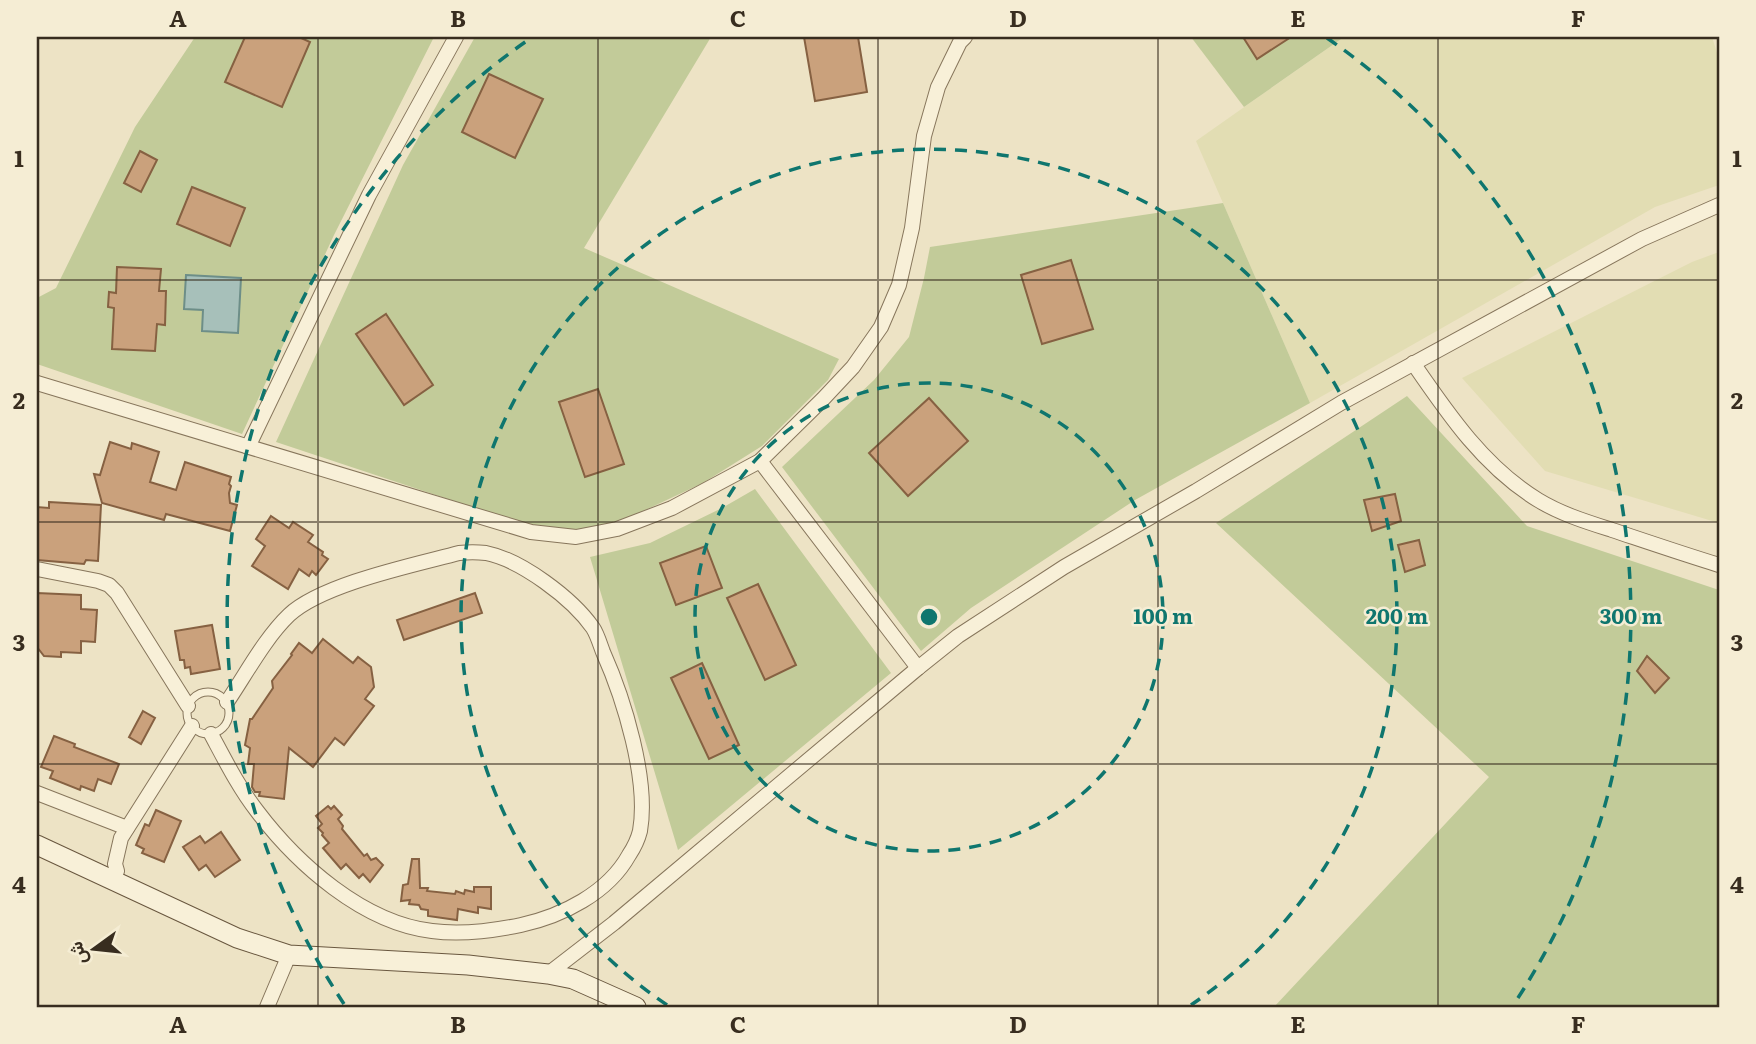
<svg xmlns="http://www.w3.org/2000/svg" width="1756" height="1044" viewBox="0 0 1756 1044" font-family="Literata,Vazirmatn,serif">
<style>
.farmland{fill:#e2ddb3}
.green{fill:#c2cb99}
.water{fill:#a7c0ba;stroke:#6d8e88;stroke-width:2}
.building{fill:#caa17c;stroke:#866142;stroke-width:2}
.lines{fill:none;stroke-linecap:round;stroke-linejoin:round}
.lane-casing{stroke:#87765c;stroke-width:9}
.street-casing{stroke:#87765c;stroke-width:16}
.secondary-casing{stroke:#69573f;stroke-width:21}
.lane{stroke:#f8f0d8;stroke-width:7}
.street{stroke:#f8f0d8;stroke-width:14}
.secondary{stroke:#f8f0d8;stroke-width:19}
.grid{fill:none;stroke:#382d1f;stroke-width:2;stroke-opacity:0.55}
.ring{fill:none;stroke:#0f766e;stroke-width:3.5;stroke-dasharray:12 9}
.centre{fill:#0f766e;stroke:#f5edd4;stroke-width:3.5}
.ring-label{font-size:21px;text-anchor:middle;font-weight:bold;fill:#0f766e;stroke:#f5edd4;stroke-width:5;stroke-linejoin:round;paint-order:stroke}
.neatline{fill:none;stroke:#382d1f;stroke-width:2.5}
.grid-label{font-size:23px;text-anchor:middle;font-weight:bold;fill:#382d1f}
</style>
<rect width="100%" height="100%" fill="#ede3c5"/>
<g class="farmland">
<polygon points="1344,37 1712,37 1719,59 1719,185 1655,207 1310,403 1196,141"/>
<polygon points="1719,252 1719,523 1545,471 1462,378 1692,262"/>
</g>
<g class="green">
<polygon points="195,37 434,37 334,235 242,434 37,364 37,298 56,288 135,127"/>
<polygon points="475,37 711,37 584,248 839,359 828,380 762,446 703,483 622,521 569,533 502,517 276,442 403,165"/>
<polygon points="1191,37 1344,37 1244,107"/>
<polygon points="1223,203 1310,403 1135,500 971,608 921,651 782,467 874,380 909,337 924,278 930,247"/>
<polygon points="1407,396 1527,526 1719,590 1719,1007 1274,1007 1489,777 1216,523"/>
<polygon points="755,489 891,673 678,850 590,557 650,543 722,508"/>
</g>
<polygon class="water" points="186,275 241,278 238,333 202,331 203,310 184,309"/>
<g class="building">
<polygon points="245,37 299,37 310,42 282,107 225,82"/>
<polygon points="804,37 858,37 867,92 815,101"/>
<polygon points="1243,37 1291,37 1257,59"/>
<polygon points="489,74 543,99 515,158 462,132"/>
<polygon points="140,151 157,160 141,192 124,183"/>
<polygon points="192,187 245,208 230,246 177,224"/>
<polygon points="1071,260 1093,329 1042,344 1021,275"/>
<polygon points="117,267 161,269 159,291 166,291 165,325 157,324 155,351 112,349 114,308 108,307 109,292 116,293"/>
<polygon points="386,314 433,385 404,405 356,334"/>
<polygon points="598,389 624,464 585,477 559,402"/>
<polygon points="929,398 968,441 908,496 869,453"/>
<polygon points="110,442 131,449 132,443 159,452 150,482 176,490 185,462 231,477 229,484 231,486 229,493 230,503 237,505 230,531 166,514 164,520 102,503 94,474 100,475"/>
<polygon points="1395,494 1401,521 1372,531 1364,500"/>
<polygon points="49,502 101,505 98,561 86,560 84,564 37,560 37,507 49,508"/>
<polygon points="271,516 289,528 293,522 313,535 308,542 323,552 322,555 328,559 316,575 312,571 309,576 299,569 288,589 252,566 265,546 256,539"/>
<polygon points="1419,540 1425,565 1405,572 1398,545"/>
<polygon points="706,546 722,588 676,605 660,563"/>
<polygon points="758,584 796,665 765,680 727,598"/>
<polygon points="37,593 81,595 81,609 97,610 95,642 81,641 81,653 61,652 61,657 44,656 37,647"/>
<polygon points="475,593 482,613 404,640 397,620"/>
<polygon points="212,625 220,669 191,674 190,667 185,668 184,660 180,660 175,631"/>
<polygon points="323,639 353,663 358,657 371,667 374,687 365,699 374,706 344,745 335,738 313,767 289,748 284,799 259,796 260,792 255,792 252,787 254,764 248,764 250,748 245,745 250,719 252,719 273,688 272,681 292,655 291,654 299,643 312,653"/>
<polygon points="1647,656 1669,678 1655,693 1637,671"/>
<polygon points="702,663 739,745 709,759 671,678"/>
<polygon points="143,711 155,718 141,744 129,737"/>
<polygon points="54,736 75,744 74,747 119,764 111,784 98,779 94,791 81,786 80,790 50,778 53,771 41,767"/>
<polygon points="328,806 331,809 334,806 342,815 338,819 343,826 342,829 364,856 367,854 371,860 376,858 383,865 370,882 363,874 359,878 346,864 341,869 323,848 329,843 322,835 323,833 318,828 322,824 316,816"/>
<polygon points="156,810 181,821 164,862 142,853 144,849 136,845 145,824 149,826"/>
<polygon points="221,832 240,860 215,877 206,865 199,870 183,847 200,836 205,843"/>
<polygon points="412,859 419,859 420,888 428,888 427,891 455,894 456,891 464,894 465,890 474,892 474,887 491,887 491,909 478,907 478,913 458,909 457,920 428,916 428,910 421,909 419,905 409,904 410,900 401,901 403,885 408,884"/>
</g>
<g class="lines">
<g class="lane-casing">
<circle id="lane" cx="208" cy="713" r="21"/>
</g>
<g class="street-casing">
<g id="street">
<path d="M1413 363C1448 414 1484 467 1538 500 1561 514 1587 522 1612 530 1648 542 1683 554 1719 565"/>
<polyline points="37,383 531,532 576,537 617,529 672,508 760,461 823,399 853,367 881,327 899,285 912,228 924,136 938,87 960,42 965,37"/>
<polyline points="248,447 369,195 456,37"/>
<polyline points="760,461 918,668"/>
<polyline points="37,569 98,581 109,585 117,593 188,706"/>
<path d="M211 734C225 760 239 788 257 811 297 864 363 923 432 931 461 935 492 931 521 925 562 916 608 893 629 855 633 849 638 839 640 831 649 780 624 699 603 652 600 644 597 634 593 628 572 598 521 560 486 553 477 552 468 552 459 553 414 565 322 584 289 615 265 638 246 674 227 702"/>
<polyline points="37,793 127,828"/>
<polyline points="114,879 117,871 115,864 121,838 192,726"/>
<polyline points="548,974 614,923 918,668 958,636 1064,567 1196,491 1341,403 1642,239 1719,205"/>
<polyline points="267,1007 289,955"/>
</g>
</g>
<g class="secondary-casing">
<polyline id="secondary" points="37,845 237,938 289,955 468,965 548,974 573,979 636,1007"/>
</g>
<use href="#lane" class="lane"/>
<use href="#street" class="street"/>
<use href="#secondary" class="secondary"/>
</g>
<path class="grid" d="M318 37V1007M598 37V1007M878 37V1007M1158 37V1007M1438 37V1007M37 280H1719M37 522H1719M37 764H1719"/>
<g class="ring">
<circle cx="929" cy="617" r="234"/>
<path d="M667 1005A468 468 0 1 1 1191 1005"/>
<path d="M344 1004A702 702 0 0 1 531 38M1327 38A702 702 0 0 1 1514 1004"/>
</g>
<circle cx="929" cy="617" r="10" class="centre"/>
<g class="ring-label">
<text x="1163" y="624">100 m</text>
<text x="1397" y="624">200 m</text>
<text x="1631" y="624">300 m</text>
</g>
<rect width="1756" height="1044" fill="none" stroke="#f5edd4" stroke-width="77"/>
<g transform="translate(94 949) rotate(255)" stroke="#f5edd4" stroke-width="5" paint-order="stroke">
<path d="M0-5L12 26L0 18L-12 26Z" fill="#382d1f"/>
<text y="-10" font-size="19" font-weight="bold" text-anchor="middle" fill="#382d1f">ش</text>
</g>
<rect x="38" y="38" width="1680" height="968" class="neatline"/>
<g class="grid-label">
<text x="178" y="27">A</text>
<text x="458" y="27">B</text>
<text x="738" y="27">C</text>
<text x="1018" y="27">D</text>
<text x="1298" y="27">E</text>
<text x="1578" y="27">F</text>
<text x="19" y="167">1</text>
<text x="1737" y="167">1</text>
<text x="19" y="409">2</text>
<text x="1737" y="409">2</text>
<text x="19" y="651">3</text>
<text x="1737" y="651">3</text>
<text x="19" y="893">4</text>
<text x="1737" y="893">4</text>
<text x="178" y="1033">A</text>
<text x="458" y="1033">B</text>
<text x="738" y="1033">C</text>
<text x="1018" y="1033">D</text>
<text x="1298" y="1033">E</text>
<text x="1578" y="1033">F</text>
</g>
</svg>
